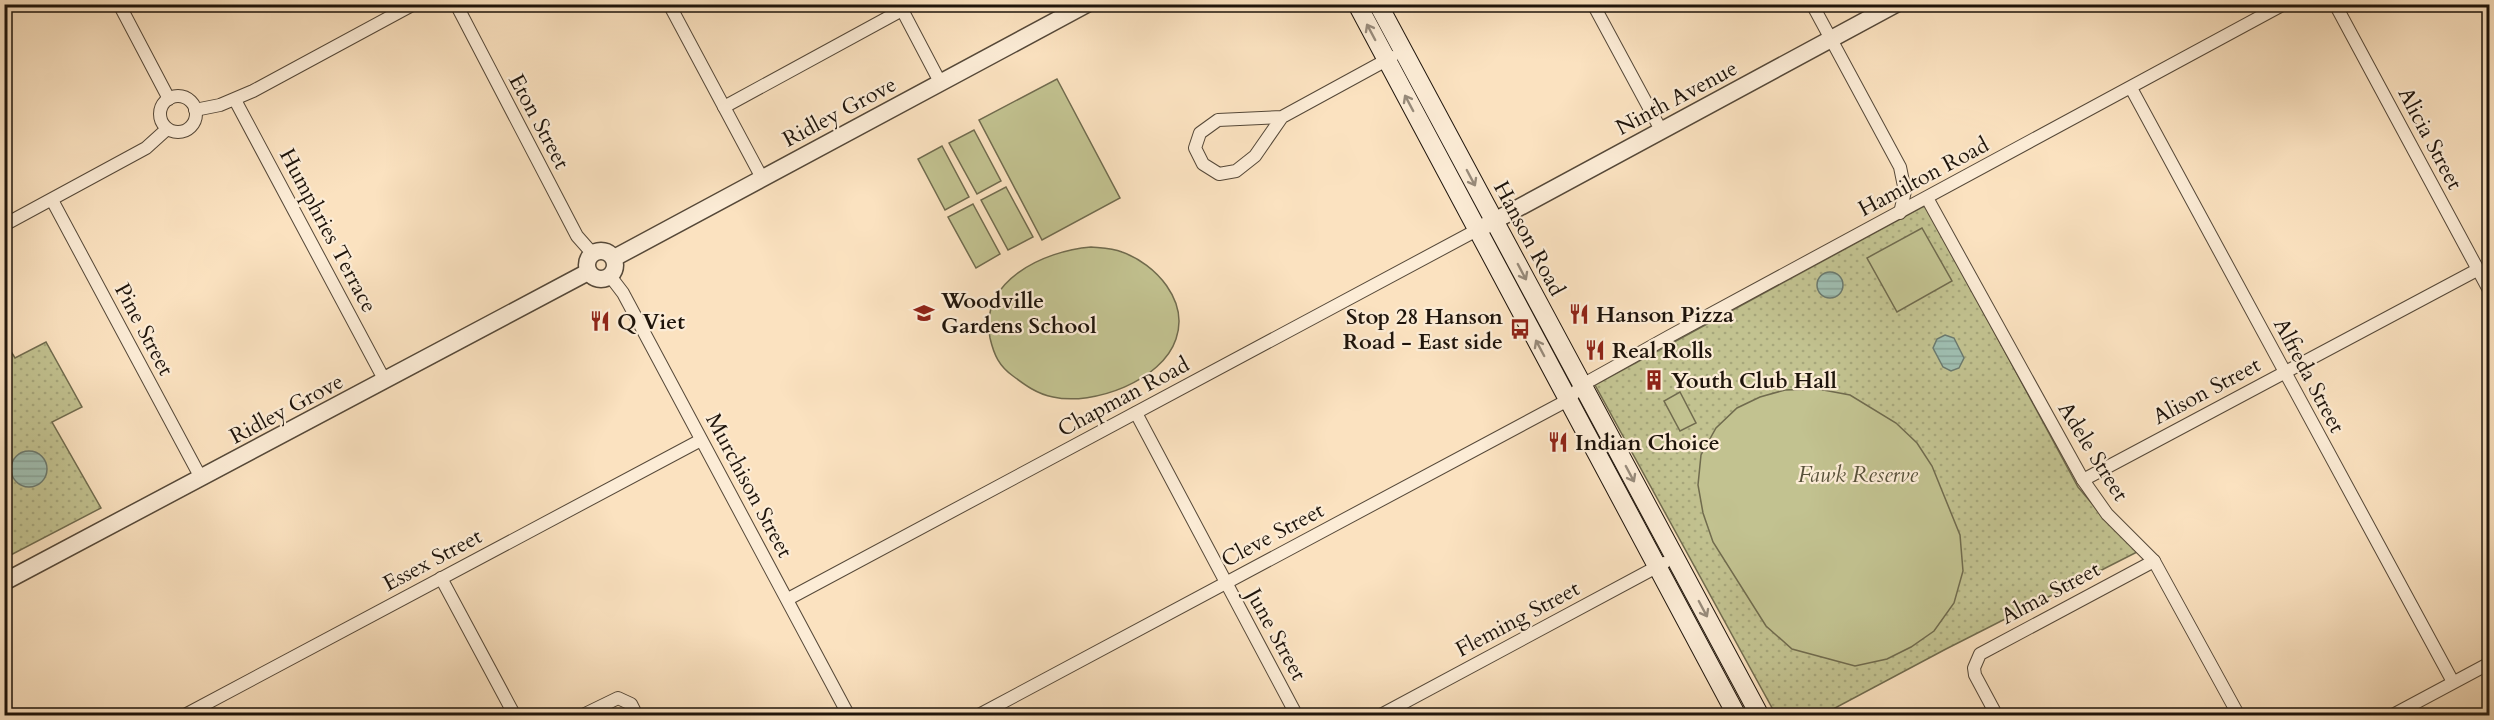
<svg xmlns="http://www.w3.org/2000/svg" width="2494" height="720" viewBox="0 0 2494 720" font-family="Cardo,serif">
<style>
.green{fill:url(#green-dots);stroke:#706b4e;stroke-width:1.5}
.pitch{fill:#c2c290;stroke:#706b4e;stroke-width:1.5}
.water{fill:url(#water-rules);stroke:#6b7a6f;stroke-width:1.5}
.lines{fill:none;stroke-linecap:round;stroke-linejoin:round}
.minor-casing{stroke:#554838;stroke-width:14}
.tertiary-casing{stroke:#554838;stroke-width:19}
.secondary-casing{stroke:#1e140b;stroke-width:20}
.minor{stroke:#fcecd6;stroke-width:12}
.tertiary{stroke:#fcecd6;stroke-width:16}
.secondary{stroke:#fcecd6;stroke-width:18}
.oneway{stroke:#988b7b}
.labels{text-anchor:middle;stroke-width:4.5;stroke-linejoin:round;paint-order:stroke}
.street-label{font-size:22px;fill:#1e140b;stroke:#fcecd6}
.poi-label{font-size:22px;font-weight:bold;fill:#1e140b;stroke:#fcecd6;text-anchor:start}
.park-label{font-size:22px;font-style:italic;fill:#57513a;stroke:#fcecd6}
</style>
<defs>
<pattern id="green-dots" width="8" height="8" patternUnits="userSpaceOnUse" patternTransform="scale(1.5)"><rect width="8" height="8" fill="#c2c290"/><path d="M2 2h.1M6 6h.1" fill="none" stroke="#a6a67b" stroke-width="1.8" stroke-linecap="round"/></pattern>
<pattern id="water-rules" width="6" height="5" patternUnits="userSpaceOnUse" patternTransform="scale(1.5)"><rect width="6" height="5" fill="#9fbeb1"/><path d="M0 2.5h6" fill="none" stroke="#88a297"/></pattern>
</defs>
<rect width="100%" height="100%" fill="#fbe2c0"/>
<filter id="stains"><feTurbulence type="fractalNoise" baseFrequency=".00333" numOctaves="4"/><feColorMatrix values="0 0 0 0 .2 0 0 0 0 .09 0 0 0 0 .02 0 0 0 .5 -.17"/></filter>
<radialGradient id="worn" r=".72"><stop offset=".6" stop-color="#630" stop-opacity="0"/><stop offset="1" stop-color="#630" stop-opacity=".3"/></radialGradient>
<g class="green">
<polygon points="1926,205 2078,487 2100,513 2139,551 1946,649 1822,715 1776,715 1595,385"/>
<polygon points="4,340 15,358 46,342 82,407 52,422 101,508 5,558"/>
</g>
<g class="pitch">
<polygon points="1057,79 1120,198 1042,240 979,120"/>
<polygon points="974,130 1001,181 977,194 949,143"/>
<polygon points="942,146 969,197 945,210 918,159"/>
<polygon points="1006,187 1033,237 1008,250 981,200"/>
<polygon points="973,204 1000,254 976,268 948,217"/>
<polygon points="1922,228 1952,281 1897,312 1867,258"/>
<path d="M1091 247C1101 248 1112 248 1122 252 1156 264 1189 301 1176 339 1162 381 1093 406 1053 397 1037 394 1025 385 1013 376 999 366 994 355 990 338 979 281 1043 251 1091 247Z"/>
<polygon points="1818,389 1850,395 1896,423 1917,443 1932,466 1960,535 1963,571 1954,603 1934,631 1911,647 1887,659 1855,666 1792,649 1766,626 1713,542 1703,513 1698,485 1701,455 1716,428 1737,408 1760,397 1785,390"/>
<polygon points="1680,392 1696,423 1680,431 1664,401"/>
</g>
<g class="water">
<circle cx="1830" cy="285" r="13"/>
<polygon points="1945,335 1954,338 1964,358 1959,368 1951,371 1943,367 1933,348 1937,339"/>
<circle cx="29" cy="469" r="18"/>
</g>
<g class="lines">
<g class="minor-casing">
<g id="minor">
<polyline points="119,4 169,99"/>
<polyline points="456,4 577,236 592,253"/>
<polyline points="669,4 762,178"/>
<polyline points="899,4 940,82"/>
<polyline points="1593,4 1661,130"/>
<polyline points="1812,4 1900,167 1905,191 1900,213"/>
<polyline points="2335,4 2490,292"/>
<polyline points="2131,88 2453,682"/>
<circle cx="178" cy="114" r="18"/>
<polyline points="235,100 385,381"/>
<polyline points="724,107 902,10"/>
<polyline points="195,110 220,105 253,91 414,4"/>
<polyline points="1282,117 1218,120 1200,133 1195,148 1203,164 1219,174 1236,171 1255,156 1282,117 1392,57"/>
<polyline points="1927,198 2083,480 2107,514 2154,561 2239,716"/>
<polyline points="52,200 201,478"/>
<polyline points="4,225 146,148 167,129"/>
<polyline points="610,276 623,293 849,716"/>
<polyline points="1136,413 1297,716"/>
<polyline points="2083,480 2477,270"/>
<polyline points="441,578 515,716"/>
<polyline points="788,599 1477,230"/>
<polyline points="183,716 701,440"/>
<polyline points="581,716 618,698 631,704 637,716"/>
<polyline points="977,716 1568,400 1582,385 1670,336 2284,4"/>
<polyline points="1379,716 1664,563"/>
<polyline points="1997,716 1975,675 1974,668 1980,654 2154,561"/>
<polyline points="2391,716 2490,663"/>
</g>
</g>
<g class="tertiary-casing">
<g id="tertiary">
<polyline points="1483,227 1896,4"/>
<circle cx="601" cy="265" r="14"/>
<polyline points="614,258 1087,4"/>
<polyline points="4,582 588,272"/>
</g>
</g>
<g class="secondary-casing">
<g id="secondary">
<polyline points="1357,4 1737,716"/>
<polyline points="1378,4 1760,716"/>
</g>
</g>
<use href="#minor" class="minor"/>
<use href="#tertiary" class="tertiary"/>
<use href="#secondary" class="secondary"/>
</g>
<defs><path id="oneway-shaft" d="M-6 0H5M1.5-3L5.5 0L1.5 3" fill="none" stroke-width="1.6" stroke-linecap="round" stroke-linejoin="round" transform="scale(1.5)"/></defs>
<g class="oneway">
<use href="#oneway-shaft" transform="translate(1371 32) rotate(-118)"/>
<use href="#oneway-shaft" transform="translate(1409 103) rotate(-118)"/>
<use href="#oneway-shaft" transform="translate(1471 178) rotate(62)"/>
<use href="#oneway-shaft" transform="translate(1522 272) rotate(62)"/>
<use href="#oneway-shaft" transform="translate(1540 348) rotate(-118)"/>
<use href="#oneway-shaft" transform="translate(1630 474) rotate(62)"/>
<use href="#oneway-shaft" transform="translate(1703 609) rotate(62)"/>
</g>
<defs>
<g id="school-bare" transform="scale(1.62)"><path d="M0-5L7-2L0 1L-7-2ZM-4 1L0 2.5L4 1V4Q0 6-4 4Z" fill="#8f2418" stroke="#fcecd6" stroke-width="2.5" paint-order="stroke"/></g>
<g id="restaurant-bare" transform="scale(1.62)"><path d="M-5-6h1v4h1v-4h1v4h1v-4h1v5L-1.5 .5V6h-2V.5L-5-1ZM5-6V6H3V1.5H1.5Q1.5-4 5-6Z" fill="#8f2418" stroke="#fcecd6" stroke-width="2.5" paint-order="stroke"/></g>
<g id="bus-bare" transform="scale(1.62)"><path d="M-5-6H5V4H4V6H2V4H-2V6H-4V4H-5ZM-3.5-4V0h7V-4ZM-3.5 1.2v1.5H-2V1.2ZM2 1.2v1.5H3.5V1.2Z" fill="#8f2418" stroke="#fcecd6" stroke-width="2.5" paint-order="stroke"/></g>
<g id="building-bare" transform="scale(1.62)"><path d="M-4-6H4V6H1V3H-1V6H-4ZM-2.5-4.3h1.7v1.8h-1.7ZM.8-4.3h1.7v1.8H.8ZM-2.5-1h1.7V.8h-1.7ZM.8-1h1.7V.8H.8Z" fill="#8f2418" stroke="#fcecd6" stroke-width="2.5" paint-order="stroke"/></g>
</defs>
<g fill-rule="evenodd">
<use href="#school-bare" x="924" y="313"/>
<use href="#restaurant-bare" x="1579" y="314"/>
<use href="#restaurant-bare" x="600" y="321"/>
<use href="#bus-bare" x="1520" y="329"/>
<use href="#restaurant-bare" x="1595" y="350"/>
<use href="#building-bare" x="1654" y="380"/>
<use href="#restaurant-bare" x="1558" y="442"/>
</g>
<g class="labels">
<g class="street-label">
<text transform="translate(1676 97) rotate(-28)" y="8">Ninth Avenue</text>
<text transform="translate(839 111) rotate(-28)" y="8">Ridley Grove</text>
<text transform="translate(540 121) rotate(62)" y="8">Eton Street</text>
<text transform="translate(2431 138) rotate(62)" y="8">Alicia Street</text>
<text transform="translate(1923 176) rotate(-28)" y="8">Hamilton Road</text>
<text transform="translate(329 230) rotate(62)" y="8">Humphries Terrace</text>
<text transform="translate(1530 238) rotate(62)" y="8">Hanson Road</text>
<text transform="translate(145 329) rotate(62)" y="8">Pine Street</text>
<text transform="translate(2310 375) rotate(62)" y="8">Alfreda Street</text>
<text transform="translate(2206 390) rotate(-28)" y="8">Alison Street</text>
<text transform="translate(1123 396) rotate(-28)" y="8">Chapman Road</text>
<text transform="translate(286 408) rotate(-28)" y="8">Ridley Grove</text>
<text transform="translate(2094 451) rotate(58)" y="8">Adele Street</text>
<text transform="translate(750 485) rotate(62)" y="8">Murchison Street</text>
<text transform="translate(1272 534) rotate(-28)" y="8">Cleve Street</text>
<text transform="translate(432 559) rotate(-28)" y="8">Essex Street</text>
<text transform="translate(2050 592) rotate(-28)" y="8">Alma Street</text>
<text transform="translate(1517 618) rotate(-28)" y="8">Fleming Street</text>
<text transform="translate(1277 634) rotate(61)" y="8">June Street</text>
</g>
<g class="poi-label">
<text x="941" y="308">Woodville<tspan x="941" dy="25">Gardens School</tspan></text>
<text x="1596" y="322">Hanson Pizza</text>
<text x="1503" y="324" text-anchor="end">Stop 28 Hanson<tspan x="1503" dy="25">Road - East side</tspan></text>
<text x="617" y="329">Q Viet</text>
<text x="1612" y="358">Real Rolls</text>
<text x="1671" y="388">Youth Club Hall</text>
<text x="1575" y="450">Indian Choice</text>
</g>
<g class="park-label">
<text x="1858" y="482">Fawk Reserve</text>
</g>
</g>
<rect width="2494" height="720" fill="none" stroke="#fbe2c0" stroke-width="24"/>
<rect x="6" y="6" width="2482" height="708" fill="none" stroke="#1e140b" stroke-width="3"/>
<rect x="12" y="12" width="2470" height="696" fill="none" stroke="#1e140b" stroke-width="1.5"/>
<rect width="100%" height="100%" filter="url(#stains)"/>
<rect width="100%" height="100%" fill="url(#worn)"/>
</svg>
